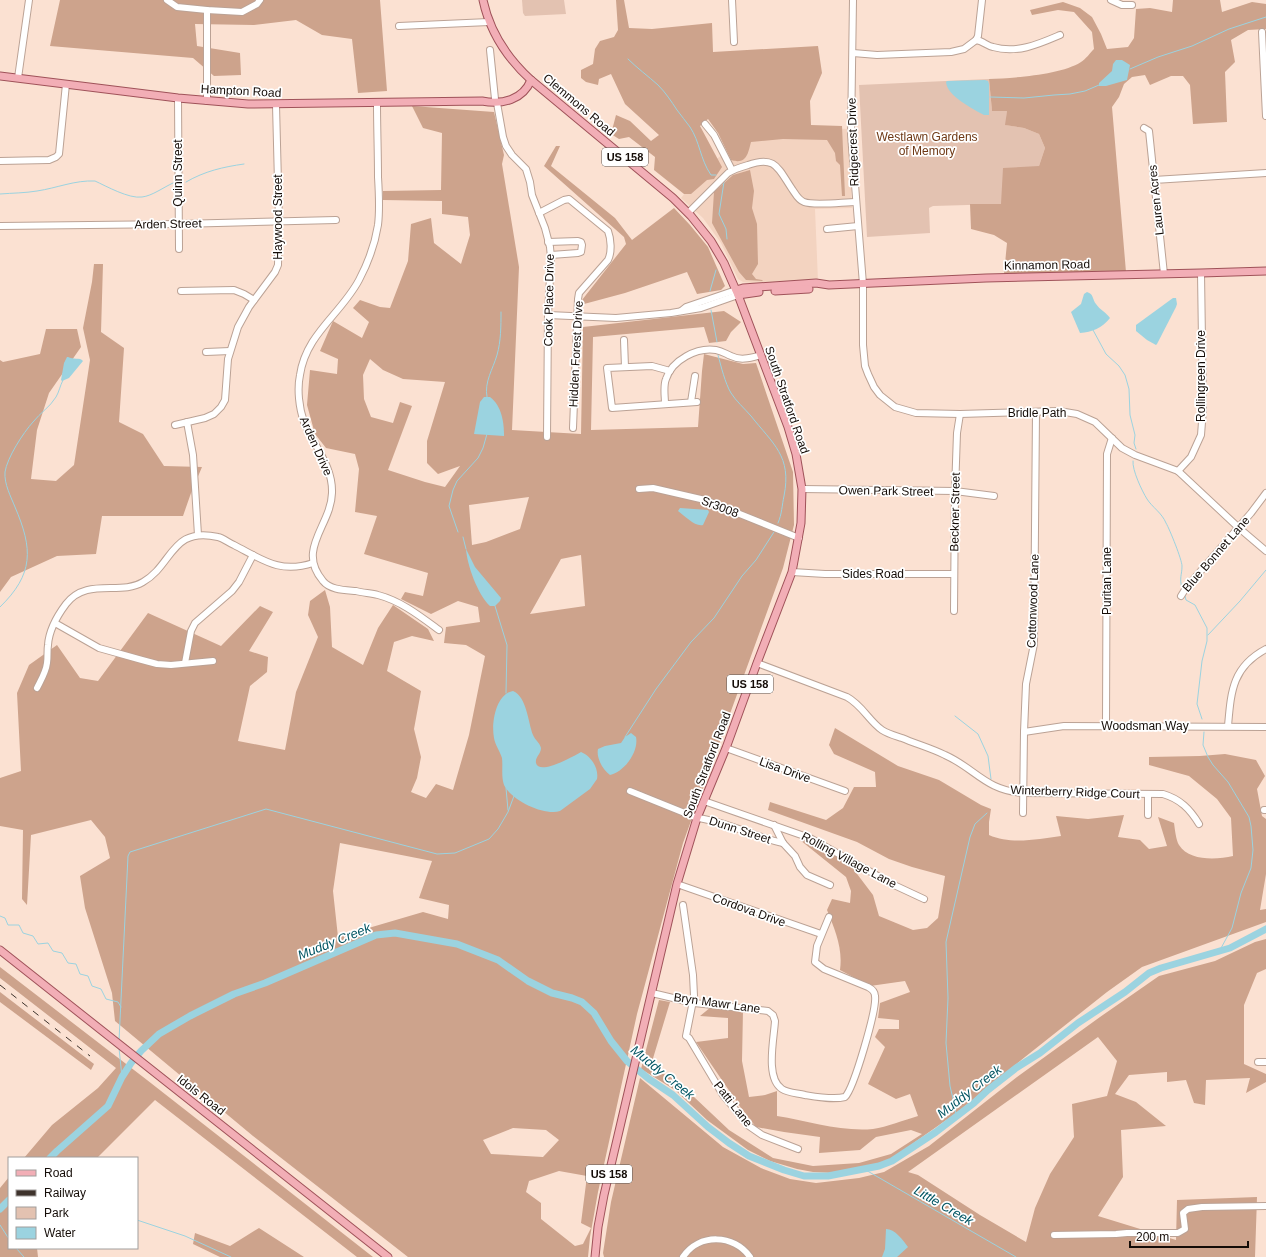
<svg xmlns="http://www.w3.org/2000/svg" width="1266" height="1257" viewBox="0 0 1266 1257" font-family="Helvetica,sans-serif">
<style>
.built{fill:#f3d3c0}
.green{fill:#e3c2b1}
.forest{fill:#cda38c;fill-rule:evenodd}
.water{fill:#9bd3e0}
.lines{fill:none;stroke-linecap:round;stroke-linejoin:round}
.stream{stroke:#9bd3e0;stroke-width:1}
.river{stroke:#9bd3e0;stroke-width:7}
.minor-casing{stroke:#bba295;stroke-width:8}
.major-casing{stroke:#9f5259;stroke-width:9}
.minor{stroke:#fff;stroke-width:6}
.major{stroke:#f2aeb6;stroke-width:7}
.rail{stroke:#3e332c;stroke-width:1;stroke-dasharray:7 7;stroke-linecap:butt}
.labels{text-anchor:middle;stroke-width:3.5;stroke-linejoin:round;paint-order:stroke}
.shield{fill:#fff;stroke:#5a5551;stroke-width:1}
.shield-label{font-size:11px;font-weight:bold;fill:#140c07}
.street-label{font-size:12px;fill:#140c07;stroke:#fff}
.park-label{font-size:12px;fill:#6e3814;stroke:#fff}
.water-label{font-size:13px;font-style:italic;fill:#025563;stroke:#fff}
</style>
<rect width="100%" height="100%" fill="#fbe1d2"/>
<polygon class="built" points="804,127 848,129 852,208 815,209 818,281 752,283 743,282 738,279 721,243 703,218 681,198 711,162 746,141"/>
<g class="green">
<polygon points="522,0 564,0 566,14 525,16 523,13"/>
<polygon points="989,79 992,111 1007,111 1006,125 1024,128 1039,134 1045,148 1039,166 1002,204 933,206 929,208 930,233 867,237 859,85"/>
</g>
<g class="forest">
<polygon points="60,0 380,0 387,91 358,93 352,39 322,35 296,20 254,25 195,24 197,46 240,53 241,75 214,76 193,58 50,46"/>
<path d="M616 0H624L629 28 652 29 712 23 713 52 818 46 822 73 810 101 811 125 842 126 845 196H842L840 165 836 161 835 153 827 140 783 139 751 142C748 153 747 165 731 160L718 133 708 119 700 126 722 167 714 179 707 180 691 194H684L654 170 655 157 629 137 619 139 611 134 616 115 630 121 651 141 659 135 625 104 611 74 599 79 598 85 586 82 581 78V70L593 64 595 49 600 41 614 37 618 30Z"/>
<path d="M1173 0H1220L1222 12 1252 2 1266 4V29L1248 30 1231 40 1235 62 1225 72 1227 122 1193 124 1190 85 1183 76H1171L1150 85 1145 75 1132 77 1124 84 1119 97 1112 107 1126 272 1004 274 1007 243 994 235 971 229 970 204H1001L1003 168 1039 166 1045 148 1039 134 1024 128 1005 125 1007 111H992L989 79C1013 78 1061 75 1081 62 1086 59 1090 53 1094 49L1092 32 1074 12 1058 10 1032 15 1030 10 1063 2 1080 8 1092 17 1101 34 1107 49 1128 47 1134 38 1136 9 1150 8 1172 12Z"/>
<path d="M412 106 494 112 504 155 502 164 519 267 512 430 581 434 583 327 724 311 741 322 731 332 726 341 709 343 704 327 593 337 591 430 698 427 702 371 704 354 743 364 756 363 793 472 794 525 783 568 683 843 637 1014 598 1192 590 1237 588 1257H408L253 1136 115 1021 112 993 85 908 80 876 110 858 105 837 91 820 31 835 27 905 22 899 23 830 0 826V778L21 771 17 693 29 665 57 645 80 678 98 681 148 613 221 646 260 606 273 612 249 651 268 657 267 672 250 686 238 741 285 750 296 692 318 637 308 615 310 601 325 590 330 607 332 647 363 665 378 628 393 605 428 629 434 641 412 636 394 642 387 671 421 691 414 729 421 757 417 778 411 792 426 798 436 784 453 790 469 735 485 656 466 645 444 643 446 627 480 622 478 607 458 601 431 614 401 599 405 592 423 596 428 573 364 554 377 516 355 512 359 469 355 454 326 448 315 434 307 405 310 370 337 374 338 359 320 351 333 321 362 338 369 322 353 308 360 300 380 307 390 308 408 261 411 224 431 218 434 243 461 264 470 235 468 217 442 214V201L383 200V191L441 190 442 133 423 128ZM370 359 383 370 403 379 445 382 427 441V463L438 474 460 466 445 487 425 482 388 470 412 406 400 402 393 423 371 417 364 399 363 375ZM529 497 520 529 486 542 472 545 469 505ZM581 555 585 606 530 614 561 559ZM340 843 432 861 419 898 449 905 448 919 423 912 338 937 333 891ZM513 1128 546 1130 559 1140 543 1157 491 1154 483 1140ZM559 1171 587 1176 581 1223 591 1228 583 1244 575 1246 541 1219V1203L526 1192 529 1181Z"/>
<polygon points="556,146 560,146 551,166 615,218 632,240 674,208 690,225 708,247 725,286 721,290 697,294 687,272 625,293 584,304 582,300 626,244 624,237 544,166"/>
<polygon points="750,170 754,191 752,208 757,224 758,264 752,274 756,279 762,280 763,281 746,280 739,272 712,223 714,192 733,175"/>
<polygon points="94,264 103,264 101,332 124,348 119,422 143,434 164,466 202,467 191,493 183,516 102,516 96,554 57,556 11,577 0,592 0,360 3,362 40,354 46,329 77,329 81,347 49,393 37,430 31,479 56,481 74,465 90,360 83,328 92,282"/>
<path d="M835 728 898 766 939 780 981 805 991 809 989 822V835C1011 845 1038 839 1061 836L1056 816 1088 819 1124 815 1118 837 1140 840 1149 849 1167 846 1158 817 1174 823C1175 830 1176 840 1179 845 1189 861 1216 860 1233 856L1231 818 1217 799 1189 776 1149 765V757L1200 756 1225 754 1256 760 1265 776 1257 789 1262 816 1266 819V874L1260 910 1266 909V922L1142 967 1107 992 1025 1057 959 1111 888 1161 835 1173 813 1172 797 1169 770 1161 748 1150 707 1120 675 1090 641 1069 659 1000 670 1002 651 1065 658 1071 676 1080 729 1130 773 1158 813 1166 859 1163 891 1154 922 1134 911 1130 876 1137 860 1150 819 1153 820 1137 784 1132 756 1127 741 1108 696 1042 728 1038V1018L700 1016 711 1007 743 1010 742 1061 749 1097 765 1095 777 1091V1116C809 1121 841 1132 873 1129 887 1127 904 1120 918 1116L910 1094 896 1099 868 1084 885 1047 875 1037 879 1029H899V1020L878 1018 880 1003 910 992 905 981 870 986 840 970C843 948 835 930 827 910L832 899 850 903 851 891 846 877 800 840 804 839 823 847 848 862 873 895 879 916 913 930 927 928 938 918 945 876 912 867 889 859 857 842 768 810 770 802 826 820 843 808 854 787H876L875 772 834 754 829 745Z"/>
<path d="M1266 939V969L1257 973 1244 1005V1064L1266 1074V1082L1246 1093 1250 1078 1206 1080 1205 1105 1194 1103 1186 1080 1167 1082V1072L1129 1075 1115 1094 1136 1102 1166 1126 1121 1130 1123 1177 1098 1216 1176 1240 1177 1200 1257 1197 1255 1257H604L603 1253 611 1202 640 1078 723 1147 761 1168 790 1179 816 1183 859 1178 884 1172 929 1146 1017 1077 1100 1017 1159 976 1215 961 1255 942ZM1098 1037 1117 1061 1107 1096 1072 1104 1074 1137 1050 1174 1035 1208 1026 1242 980 1215 918 1175 908 1172Z"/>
<polygon points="0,967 147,1080 373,1257 357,1257 155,1100 97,1158 24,1158 52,1125 98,1088 116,1068 0,978"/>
<polygon points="0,992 94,1064 91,1070 0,1002"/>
<polygon points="9,1177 9,1248 37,1248 38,1257 0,1257 0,1188"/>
<polygon points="259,1228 304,1257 220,1257 193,1244 195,1233 230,1246"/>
</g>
<g class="water">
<polygon points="1116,60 1122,60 1130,65 1127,80 1106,86 1099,86 1099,83 1112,71 1113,64"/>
<path d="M985 80 988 81 989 84V115H984C973 109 947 96 946 82L947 81Z"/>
<path d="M1087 292C1094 294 1092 299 1096 304 1100 310 1106 312 1110 318 1102 328 1092 332 1080 333L1071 312 1081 304 1084 294Z"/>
<polygon points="1173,298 1176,298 1177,304 1176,307 1157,344 1156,345 1147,340 1136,331 1136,325"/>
<path d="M67 357H68C73 360 80 357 83 361L69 378 62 381 61 380 64 363Z"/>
<path d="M484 397H490C502 406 504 423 504 436L474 434 480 402Z"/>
<path d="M680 508 708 510 709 512 703 525C695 527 685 516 678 511Z"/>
<path d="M466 549 475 567 501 598 500 601 495 606H490C478 595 467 565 466 549Z"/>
<path d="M513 691C527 697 528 722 533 735 535 740 540 743 541 748 541 754 535 757 536 763 539 776 574 756 581 752 591 756 599 768 597 779L590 789 560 811C544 816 511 800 504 785 501 777 503 766 502 758 500 751 495 745 494 738 491 723 496 694 513 691Z"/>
<path d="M631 733 636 737C639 752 624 772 610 775 603 770 596 758 598 749L605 746 621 743 625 737Z"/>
<path d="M886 1229C895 1229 903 1240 908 1247L897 1257H882L885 1249Z"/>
</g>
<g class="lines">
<g class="stream">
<path d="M628 59C637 68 648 76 658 85 666 93 671 101 677 110 681 116 686 121 690 127 700 142 700 159 711 175H716"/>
<polyline points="1130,69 1158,57 1192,46 1229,29 1266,17"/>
<polyline points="990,97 1024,98 1054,95 1070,94 1085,91 1099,85"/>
<path d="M186 182C205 171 223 167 244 164"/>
<polyline points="724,182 719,214 726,229 727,239"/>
<path d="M0 194C13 193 25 193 37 191 57 188 75 180 95 181 106 186 129 199 142 197 152 196 164 187 173 183"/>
<polyline points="710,291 716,270"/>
<polyline points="711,310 717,342"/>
<polyline points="1093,330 1106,354 1119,366 1125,375 1129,389 1130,415 1135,435 1134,443 1136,449"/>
<path d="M718 355C721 366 725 383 731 393 736 401 744 408 751 416 773 444 792 456 784 496 782 505 782 514 778 523"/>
<path d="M487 397C484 382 493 369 497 355 501 341 501 326 501 312"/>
<path d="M1133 461C1132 470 1142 491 1147 499 1152 507 1162 513 1166 523 1170 530 1182 560 1182 566 1182 575 1179 578 1182 588"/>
<polyline points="458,532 449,506 453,490 457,481 478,458 483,448 487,434"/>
<polyline points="463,537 466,549"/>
<polyline points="1185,596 1186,600 1195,605 1207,628 1207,641 1202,661 1197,704 1202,719"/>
<polyline points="495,606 507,645 506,693"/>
<path d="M0 607C34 574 33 549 15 507 11 497 4 484 5 472 7 458 23 433 33 422 40 413 50 407 56 397 59 392 60 386 63 380"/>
<polyline points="1208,635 1240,601 1266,570"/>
<polyline points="955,716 978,734 988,756 991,779"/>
<polyline points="1204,732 1203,745 1208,757 1213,765 1228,782 1249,817 1251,826 1253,850 1251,868 1241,893 1232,928 1220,950"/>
<polyline points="625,737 656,689 691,642 714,618 742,576 756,560 774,532"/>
<polyline points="506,788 508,810"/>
<polyline points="0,916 5,918 8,925 19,925 23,933 33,936 38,944 48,943 53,951 62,953 68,963 76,964 80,974 88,976 92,986 101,989 106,999 118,1002 121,1007"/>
<polyline points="119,1041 128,856 130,852 266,809 437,854 455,853 489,839 498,829 508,812 514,796"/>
<polyline points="119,1048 122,1077"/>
<polyline points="956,1116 954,1103 950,1086 946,1043 948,998 946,942 970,837 975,824 987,813"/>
<polyline points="864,1169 1016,1257"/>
<polyline points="137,1220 185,1236 231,1257"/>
<polyline points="0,1225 9,1239"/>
<polyline points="16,1248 24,1257"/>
</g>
<g class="river">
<polyline points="50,1158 57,1151 108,1106 122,1077 131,1063 141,1051 159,1034 190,1016 234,994 265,983 376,935 395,933 457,944 498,960 528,981 552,993 572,998 582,1002 594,1013 611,1041 627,1061 649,1079 673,1095 708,1127 729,1143 749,1156 784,1170 804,1176 828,1176 879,1166 892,1161 936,1132 974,1103 988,1090 1016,1068 1040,1053 1078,1023 1125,992 1149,973 1161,968 1230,948 1266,929"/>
<polyline points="0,1209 9,1200"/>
</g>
<g class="minor-casing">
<g id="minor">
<polyline points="167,0 177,7 207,10 242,12 257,4 260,0"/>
<polyline points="732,0 734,42"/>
<polyline points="853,0 851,135 863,284 863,345 865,366 868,374 874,387 880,395 895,407 916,413 960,414 1059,411 1077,414 1095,422 1122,448 1135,455 1178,471 1239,528 1266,551"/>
<polyline points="1111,0 1122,5 1132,5"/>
<polyline points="399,26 489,22"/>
<polyline points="1262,32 1266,116"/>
<path d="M976 40C983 41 987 46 993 47 1017 54 1039 44 1060 35"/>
<polyline points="490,50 495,99"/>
<polyline points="853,53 877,55 951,52 964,49 976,40 978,36 982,0"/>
<polyline points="18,78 29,0"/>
<polyline points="178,98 179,249"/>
<polyline points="207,101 207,10"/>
<path d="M377 103C377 127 378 152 378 177 379 193 380 209 378 225 375 244 368 263 359 280 341 314 306 334 300 375 297 389 299 408 304 422 314 446 333 466 332 493 331 526 296 549 323 581 330 590 345 590 356 591 363 593 371 593 378 595 401 601 420 616 439 630"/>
<polyline points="497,103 503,137 506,146 512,155 526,169 530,182 532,195 545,228 550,247 551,258 548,315 547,437"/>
<polyline points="705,124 714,135 732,170"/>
<polyline points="1144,128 1149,131 1164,274"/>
<polyline points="0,161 49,160 56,157 59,154 66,84"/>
<polyline points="1154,180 1266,173"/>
<path d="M539 213 564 200 569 199 608 231C611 239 612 252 608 260L579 293 578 299 573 428"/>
<path d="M688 213 728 173C734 169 741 167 748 165 775 155 778 168 792 189 795 193 798 200 804 202 814 206 844 202 856 202"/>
<polyline points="0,226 179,224 336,220"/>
<polyline points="827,229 858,226"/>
<polyline points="548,242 578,241 581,242 582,245 581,252 578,253 551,255"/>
<polyline points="181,291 234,290 244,294 254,300"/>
<polyline points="681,311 686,307 736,290"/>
<polyline points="548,315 616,318 671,313 701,308 738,295"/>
<polyline points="624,340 625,367"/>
<polyline points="206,352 230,351"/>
<polyline points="670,371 652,366 607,368 612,408 697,402"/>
<polyline points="691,402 695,376"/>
<path d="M665 404C665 396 663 386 666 379 672 360 697 347 716 350 722 351 726 354 731 356 741 361 750 358 761 355"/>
<polyline points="187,422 193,455 198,535"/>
<polyline points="175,425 205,418 214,414 221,407 225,400 228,359 238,327 249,307 275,272 278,265 279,222 276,105"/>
<polyline points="1178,471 1191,457 1201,435 1203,409 1201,273"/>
<polyline points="639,489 653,488 705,500 799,538"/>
<polyline points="802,489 955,491 994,496"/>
<polyline points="792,572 825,574 954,574"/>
<polyline points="1181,596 1186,588 1251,513 1266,493"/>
<polyline points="954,611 955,491 957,433 960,414"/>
<polyline points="55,623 99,648 142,660 157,664 171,665 213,661"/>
<polyline points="185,663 191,631 195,623 232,591 239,582 253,555"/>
<path d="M757 663 847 697C862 705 869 721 882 730 888 734 896 736 902 738 916 744 931 748 945 755 976 769 985 790 1023 793L1163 794C1180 799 1190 809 1199 824"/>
<path d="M37 688C41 680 46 672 47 663 48 657 47 651 48 645 49 630 57 616 66 604 87 577 120 596 143 582 173 565 171 526 218 537 223 538 229 543 234 545 263 560 280 574 313 563"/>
<polyline points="1106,726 1107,454 1112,438"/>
<path d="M1228 726C1231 692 1232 667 1266 649"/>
<polyline points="1024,732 1064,726 1266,727"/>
<polyline points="726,748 845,791"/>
<path d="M630 791 697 818C726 821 754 837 783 843"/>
<polyline points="704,801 810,838 894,885 924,899"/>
<polyline points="1264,810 1266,810"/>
<polyline points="1023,813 1024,732 1026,684 1034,644 1036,412"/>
<polyline points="1148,815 1148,794"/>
<polyline points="774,825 783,843 795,856 800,867 807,875 830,885"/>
<polyline points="677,884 821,934"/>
<polyline points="683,905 693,975 694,996 686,1036 689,1038 723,1095 749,1126 762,1135 798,1149"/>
<path d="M652 993 694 1003 768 1011 773 1015 775 1021C774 1039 765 1078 782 1089 788 1093 797 1093 805 1095 817 1097 833 1100 845 1097 854 1088 877 1009 875 996 875 991 872 989 868 987L824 969 815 962 817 946 829 917"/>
<polyline points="1258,1062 1266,1062"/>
<polyline points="1054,1235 1116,1234 1127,1233 1178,1233 1185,1229 1183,1213 1188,1209 1202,1207 1266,1206"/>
<path d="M683 1257C699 1233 734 1234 750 1257"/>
</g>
</g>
<g class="major-casing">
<g id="major">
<path d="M483 0C490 33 507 58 531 80L673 198 691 216 711 241 724 263 738 295 788 427 796 454 802 489 801 523 792 572 757 663 726 748 697 818 677 884 604 1195 598 1227 595 1257"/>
<path d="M0 76 178 98 248 104 482 101C502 105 523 100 531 80"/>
<polyline points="736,290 743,288 816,283 829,285 986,278 1201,273 1266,271"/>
<polyline points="775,291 809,289"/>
<polyline points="738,295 759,292"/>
<polyline points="0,950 388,1257"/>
</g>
</g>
<use href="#minor" class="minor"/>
<use href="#major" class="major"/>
<polyline class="rail" points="0,985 90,1056"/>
</g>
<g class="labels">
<g class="shield">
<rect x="602" y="148" width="46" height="18" rx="3"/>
<rect x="727" y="675" width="46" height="18" rx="3"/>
<rect x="586" y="1165" width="46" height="18" rx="3"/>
</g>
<g class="shield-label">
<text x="625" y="161">US 158</text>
<text x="750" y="688">US 158</text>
<text x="609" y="1178">US 158</text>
</g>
<g class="street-label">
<text transform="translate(241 91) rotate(3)" y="4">Hampton Road</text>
<text transform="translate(579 105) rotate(40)" y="4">Clemmons Road</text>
<text transform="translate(853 142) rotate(-92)" y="4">Ridgecrest Drive</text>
<text transform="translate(178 173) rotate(-90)" y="4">Quinn Street</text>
<text transform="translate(1156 200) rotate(-96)" y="4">Lauren Acres</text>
<text transform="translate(278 217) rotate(-90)" y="4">Haywood Street</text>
<text transform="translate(168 224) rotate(-1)" y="4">Arden Street</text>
<text transform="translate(1047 265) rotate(-1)" y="4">Kinnamon Road</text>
<text transform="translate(549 300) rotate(-89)" y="4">Cook Place Drive</text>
<text transform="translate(576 354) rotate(-87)" y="4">Hidden Forest Drive</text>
<text transform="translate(1201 376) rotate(-90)" y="4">Rollingreen Drive</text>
<text transform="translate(787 400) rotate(71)" y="4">South Stratford Road</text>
<text x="1037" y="417">Bridle Path</text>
<text transform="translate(316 446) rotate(66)" y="4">Arden Drive</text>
<text transform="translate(886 491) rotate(1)" y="4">Owen Park Street</text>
<text transform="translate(720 507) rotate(21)" y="4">Sr3008</text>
<text transform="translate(955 512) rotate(-89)" y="4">Beckner Street</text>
<text transform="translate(1216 554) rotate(-49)" y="4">Blue Bonnet Lane</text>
<text x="873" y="578">Sides Road</text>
<text transform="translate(1107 581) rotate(-90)" y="4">Puritan Lane</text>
<text transform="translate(1033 601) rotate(-88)" y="4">Cottonwood Lane</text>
<text x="1145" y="730">Woodsman Way</text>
<text transform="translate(707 765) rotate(-69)" y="4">South Stratford Road</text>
<text transform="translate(785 770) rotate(20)" y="4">Lisa Drive</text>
<text transform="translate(1075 792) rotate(2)" y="4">Winterberry Ridge Court</text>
<text transform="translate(740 830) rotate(18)" y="4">Dunn Street</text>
<text transform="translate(849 860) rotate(28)" y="4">Rolling Village Lane</text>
<text transform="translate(749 910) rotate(20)" y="4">Cordova Drive</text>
<text transform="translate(717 1003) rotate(8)" y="4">Bryn Mawr Lane</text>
<text transform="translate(201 1095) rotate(38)" y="4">Idols Road</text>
<text transform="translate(733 1104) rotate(52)" y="4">Patti Lane</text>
</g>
<g class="park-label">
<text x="927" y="141">Westlawn Gardens<tspan x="927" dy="14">of Memory</tspan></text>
</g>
<g class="water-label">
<text transform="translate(334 941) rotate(-22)" y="5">Muddy Creek</text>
<text transform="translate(663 1072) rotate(39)" y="5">Muddy Creek</text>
<text transform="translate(969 1091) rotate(-38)" y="5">Muddy Creek</text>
<text transform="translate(944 1205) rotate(30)" y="5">Little Creek</text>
</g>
</g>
<rect x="8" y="1157" width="130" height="92" fill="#ffffff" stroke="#a19e9c"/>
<rect x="16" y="1170" width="20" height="6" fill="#f2aeb6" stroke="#a19e9c"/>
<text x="44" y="1177" font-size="12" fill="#140c07">Road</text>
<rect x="16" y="1190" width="20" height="6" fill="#3e332c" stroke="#a19e9c"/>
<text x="44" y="1197" font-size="12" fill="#140c07">Railway</text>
<rect x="16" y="1207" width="20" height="12" fill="#e3c2b1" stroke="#a19e9c"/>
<text x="44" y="1217" font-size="12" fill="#140c07">Park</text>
<rect x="16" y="1227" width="20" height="12" fill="#9bd3e0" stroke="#a19e9c"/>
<text x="44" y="1237" font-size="12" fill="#140c07">Water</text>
<path d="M1130 1241v6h118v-6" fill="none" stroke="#140c07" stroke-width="2"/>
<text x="1136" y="1241" font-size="12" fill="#140c07" stroke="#ffffff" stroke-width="3" paint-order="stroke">200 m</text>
</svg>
